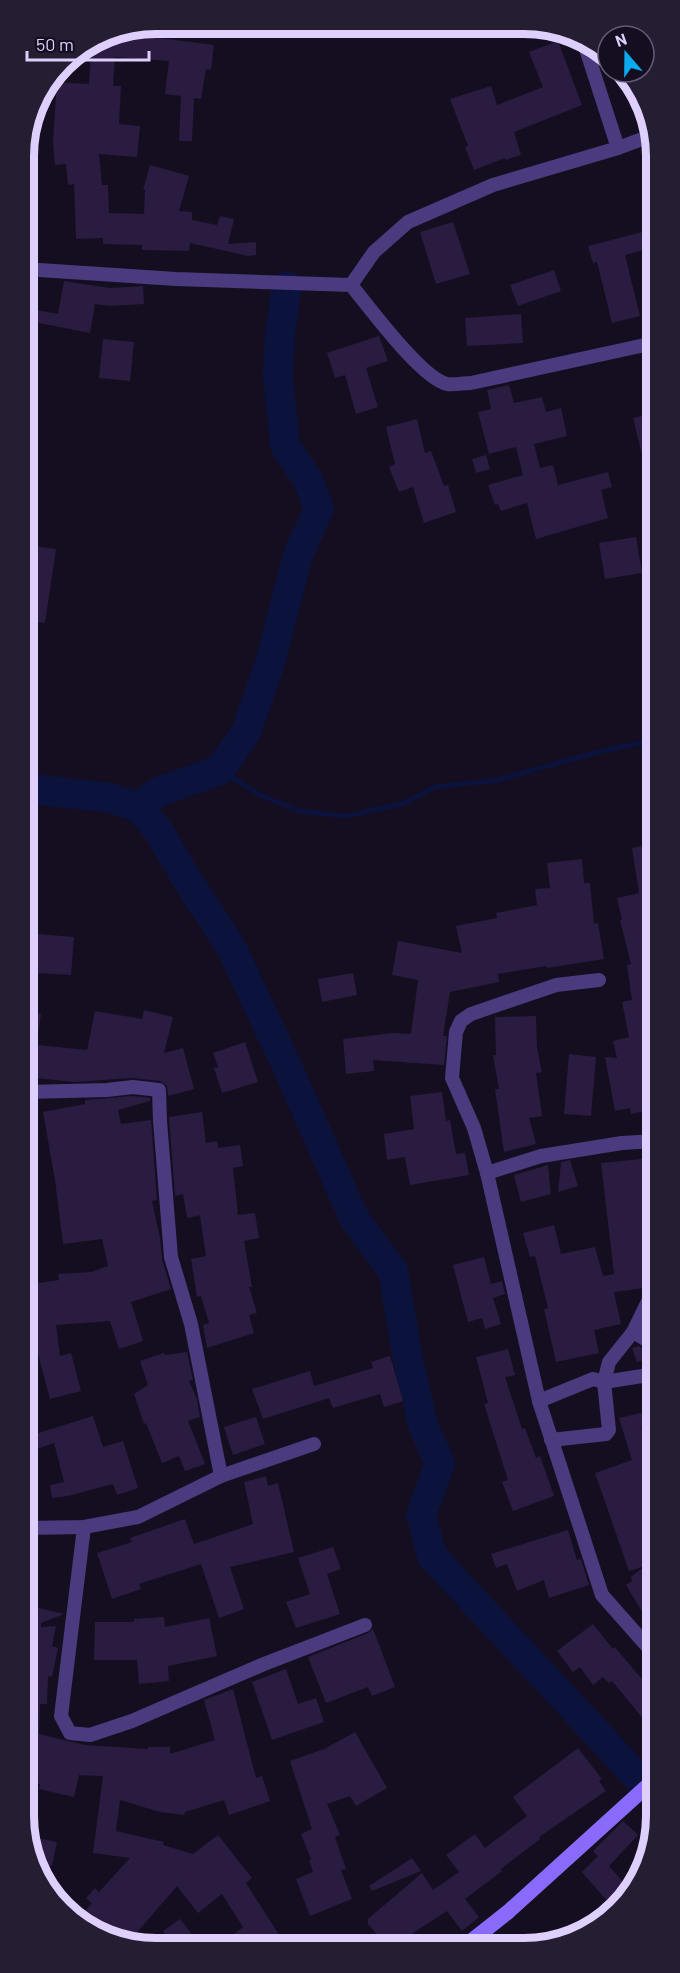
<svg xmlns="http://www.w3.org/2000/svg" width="680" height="1973" viewBox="0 0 680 1973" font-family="Barlow,sans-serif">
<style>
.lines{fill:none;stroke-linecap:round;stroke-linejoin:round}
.stream{stroke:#0b133c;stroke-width:5}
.river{stroke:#0b133c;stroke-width:30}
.building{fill:#2a1b41}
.street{stroke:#4b3a7e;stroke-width:14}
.secondary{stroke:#8a6afa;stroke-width:15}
.rim{fill:none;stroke:#decffd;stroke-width:8}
</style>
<rect width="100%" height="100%" fill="#150e20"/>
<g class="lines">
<polyline class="stream" points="220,770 260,795 299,811 346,816 402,804 435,787 498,780 598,752 654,740"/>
<g class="river">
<polyline points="25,788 110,798 138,807 158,830 186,878 231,947 291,1075 354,1218 393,1271 408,1359 423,1425 440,1464 421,1514 432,1556 656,1797"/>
<polyline points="138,807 158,792 220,770 246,732 270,663 298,555 319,508 307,478 285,446 278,374 280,333 287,286"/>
</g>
</g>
<g class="building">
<polygon points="153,25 152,37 214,45 211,70 206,69 201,99 194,98 192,141 179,141 181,96 165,94 169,61 115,57 113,86 121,86 119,124 140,126 137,157 99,154 102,185 108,185 109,213 144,214 145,190 143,190 150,165 189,176 179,211 192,212 192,220 217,225 220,216 234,219 228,244 256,242 256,255 248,256 190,243 189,251 142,250 142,245 103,244 103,238 76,239 74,184 68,185 66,164 55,165 53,141 57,82 89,84 92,43 106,34"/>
<polygon points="558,41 582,105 514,132 521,155 506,160 505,158 474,170 465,147 468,146 450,99 491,86 497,105 543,87 529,52"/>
<polygon points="453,222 470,274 436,284 420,232"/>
<polygon points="654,229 654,247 625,255 640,316 612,323 597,262 593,263 588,246"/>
<polygon points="554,270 561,291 518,306 510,285"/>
<polygon points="64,281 110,288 143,286 144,304 110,306 95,304 90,333 29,321 31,309 58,314"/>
<polygon points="521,314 523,343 467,346 465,318"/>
<polygon points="379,336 388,361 366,368 378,407 356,414 345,375 335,378 327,353"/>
<polygon points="103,339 134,342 130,381 99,378"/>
<polygon points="509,385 514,403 542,397 546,412 561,408 567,436 534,444 540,468 553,465 558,485 608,472 612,487 601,490 608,518 536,539 527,503 501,511 498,504 495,505 488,485 523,475 516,447 489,454 478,412 491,409 487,390"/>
<polygon points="654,413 654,482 649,483 633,418"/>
<polygon points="417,419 425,453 431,451 444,486 448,485 456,512 424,523 413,487 399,492 389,467 395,464 386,427"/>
<polygon points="486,455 490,469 476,473 472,459"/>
<polygon points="636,537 642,573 605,579 599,543"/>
<polygon points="25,545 56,549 45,623 25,620"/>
<polygon points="641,846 642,849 654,847 654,880 650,881 654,901 655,1109 631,1114 630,1108 615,1111 605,1057 617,1058 613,1041 629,1037 622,1002 632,1000 627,965 631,964 620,920 622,919 617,898 639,893 632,848"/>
<polygon points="582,859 584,883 590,883 594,924 598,923 604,959 547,968 546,966 498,974 499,982 450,992 443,1036 447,1036 444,1065 373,1060 374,1071 346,1074 343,1039 393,1033 411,1034 418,980 392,975 398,941 462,953 456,926 497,918 496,913 537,905 535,889 550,888 547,863"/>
<polygon points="25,933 74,937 71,975 37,973 35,1001 25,1001"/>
<polygon points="353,973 357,995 322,1002 318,979"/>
<polygon points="144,1010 173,1017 164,1053 183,1048 194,1089 168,1096 167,1086 160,1081 132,1078 75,1082 26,1077 27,1044 87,1050 95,1011 142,1019"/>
<polygon points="25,1012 41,1014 37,1041 26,1040"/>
<polygon points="536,1016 537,1048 542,1072 536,1073 542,1116 529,1118 536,1144 504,1152 495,1089 499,1089 493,1055 496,1055 495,1017"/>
<polygon points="245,1042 258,1082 222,1093 214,1068 218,1067 213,1053"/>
<polygon points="569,1054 596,1057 591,1116 564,1114"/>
<polygon points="442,1092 446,1121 450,1120 456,1154 465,1153 469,1175 410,1185 405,1157 387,1160 384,1134 414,1129 410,1096"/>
<polygon points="133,1096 150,1098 150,1101 118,1110 121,1124 151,1120 157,1200 152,1201 160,1238 162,1259 171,1289 131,1302 143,1341 119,1349 110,1321 56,1325 60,1356 71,1353 81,1391 50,1399 34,1339 26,1340 26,1285 59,1280 58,1274 91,1272 108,1266 102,1239 63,1244 55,1180 43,1112 85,1104 85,1100"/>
<polygon points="202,1112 206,1143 217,1141 218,1148 240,1145 243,1166 233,1168 238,1215 255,1213 259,1238 244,1241 252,1287 249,1287 257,1313 249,1315 254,1333 207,1348 203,1325 209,1323 201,1296 197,1297 191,1259 206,1256 200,1215 189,1218 187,1217 183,1194 175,1196 169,1117"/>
<polygon points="651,1158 655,1264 645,1266 647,1283 645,1288 614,1292 621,1324 594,1330 599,1353 556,1362 544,1309 548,1308 535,1256 530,1257 523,1233 554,1225 561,1254 595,1247 603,1276 614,1274 601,1163"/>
<polygon points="570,1160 578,1186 558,1192 561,1162"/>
<polygon points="548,1165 551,1194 521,1202 514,1175"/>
<polygon points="484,1257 491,1284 502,1281 505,1294 493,1298 501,1324 485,1329 482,1318 468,1322 453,1265"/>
<polygon points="638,1346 648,1351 650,1358 637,1362 632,1348"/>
<polygon points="508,1349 515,1375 505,1377 522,1429 525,1428 536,1458 540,1456 554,1496 513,1511 502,1482 508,1480 484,1404 488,1403 476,1357"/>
<polygon points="187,1352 193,1380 189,1381 197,1399 200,1417 188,1421 205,1464 185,1471 179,1456 162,1463 146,1423 144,1424 134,1394 148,1385 140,1361 164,1353 165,1355"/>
<polygon points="390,1356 403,1401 384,1407 380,1394 333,1408 329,1398 263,1419 252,1389 310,1371 314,1386 373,1368 371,1362"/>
<polygon points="655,1410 655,1425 641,1428 655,1472 655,1633 626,1585 632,1581 631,1577 645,1566 629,1571 595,1473 632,1460 619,1418"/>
<polygon points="93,1416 103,1447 123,1441 138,1488 117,1495 113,1484 68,1496 52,1498 50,1485 64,1482 54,1443 26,1453 26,1437"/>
<polygon points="256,1417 265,1444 233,1455 224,1427"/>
<polygon points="266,1476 268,1486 278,1483 294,1552 230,1567 244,1609 219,1618 201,1564 139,1584 141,1589 112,1599 97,1553 132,1542 130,1538 185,1519 194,1544 253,1524 244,1482"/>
<polygon points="568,1530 577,1560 581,1559 589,1585 549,1598 544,1580 517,1591 507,1564 496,1568 491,1554"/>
<polygon points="333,1547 341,1569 327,1574 340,1614 296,1628 286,1602 310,1594 298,1558"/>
<polygon points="26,1605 64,1614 41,1623 41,1627 56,1626 52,1646 58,1648 52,1677 48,1676 47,1704 40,1704 39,1734 85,1745 148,1749 148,1747 170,1747 170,1754 215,1740 204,1700 233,1689 256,1778 262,1776 270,1801 229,1815 224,1800 185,1812 184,1815 160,1812 120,1800 116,1831 164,1842 163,1845 193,1854 218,1835 252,1878 246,1883 281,1938 268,1946 219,1946 243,1927 222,1894 198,1913 177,1886 127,1944 91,1925 81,1916 92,1903 86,1898 95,1888 99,1892 130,1858 93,1853 103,1776 79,1775 74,1797 39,1789 40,1784 27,1782"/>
<polygon points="164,1617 165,1627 209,1618 217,1656 168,1666 169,1681 139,1684 137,1660 94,1660 95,1622 134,1622 134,1619"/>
<polygon points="593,1624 613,1649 615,1647 619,1652 656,1696 656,1712 645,1721 612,1681 609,1683 603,1677 593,1685 580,1667 573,1672 557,1651"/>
<polygon points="373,1629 395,1687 372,1696 368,1687 326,1703 308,1657 368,1633"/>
<polygon points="286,1669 298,1704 316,1698 324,1722 272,1740 252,1682"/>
<polygon points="355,1732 387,1788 356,1806 350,1796 327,1804 340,1835 335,1837 346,1869 341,1870 352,1899 310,1916 296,1879 313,1872 309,1860 311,1859 301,1834 312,1829 290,1761 324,1749"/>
<polygon points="578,1748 602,1779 599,1781 606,1791 539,1837 540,1839 501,1869 502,1871 465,1899 479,1917 462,1931 447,1911 413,1933 416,1937 405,1946 387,1946 368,1924 368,1919 422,1873 433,1890 459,1872 446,1855 475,1834 485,1848 527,1816 513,1797"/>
<polygon points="623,1821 638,1835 609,1866 629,1889 623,1904 614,1909 582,1872 598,1856 593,1851"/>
<polygon points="27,1836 57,1842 52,1866 38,1863 27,1843"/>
<polygon points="412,1858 421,1871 372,1891 369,1886"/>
<polygon points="180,1919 201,1946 175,1947 163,1931"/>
</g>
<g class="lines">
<g class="street">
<polyline points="585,46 618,148"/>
<path d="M24 269 176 279 351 285C369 307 422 379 447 384 455 385 463 383 471 383L654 343"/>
<polyline points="351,285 374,252 408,222 493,185 618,148 653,135"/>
<polyline points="599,980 556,985 471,1014 461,1021 456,1032 452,1078 474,1128 487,1173 539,1401 602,1595 655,1655"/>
<polyline points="26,1092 107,1090 133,1087 159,1090 160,1121 171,1257 191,1324 221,1476"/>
<polyline points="487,1173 541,1156 622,1143 655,1141"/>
<polyline points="633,1332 655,1345"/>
<polyline points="539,1401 593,1379 604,1382 655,1374"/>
<polyline points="551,1440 606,1434 609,1430 604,1382 609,1362 633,1332 655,1287"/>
<polyline points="84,1527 61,1716 70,1733 90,1735 132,1721 264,1664 365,1625"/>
<polyline points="26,1528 84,1527 138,1517 221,1476 314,1444"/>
</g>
<polyline class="secondary" points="465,1946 508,1912 656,1778"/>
</g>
<path d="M0 0H680V1973H0ZM156 34H524A122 122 0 0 1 646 156V1816A122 122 0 0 1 524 1938H156A122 122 0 0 1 34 1816V156A122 122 0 0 1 156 34Z" fill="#251d32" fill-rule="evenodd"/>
<path class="rim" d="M156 34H524A122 122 0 0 1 646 156V1816A122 122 0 0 1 524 1938H156A122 122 0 0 1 34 1816V156A122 122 0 0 1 156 34Z"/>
<g transform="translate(626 54) rotate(340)"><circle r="28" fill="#150e20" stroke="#655b78" stroke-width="1.5"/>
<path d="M0-4.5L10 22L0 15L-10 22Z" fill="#09aaf0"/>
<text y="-9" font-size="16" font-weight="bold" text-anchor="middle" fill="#decffd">N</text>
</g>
<path d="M27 51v9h122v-9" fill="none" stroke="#decffd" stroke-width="3"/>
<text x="36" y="51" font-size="18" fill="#decffd" stroke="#150e20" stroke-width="4.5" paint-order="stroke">50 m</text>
</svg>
